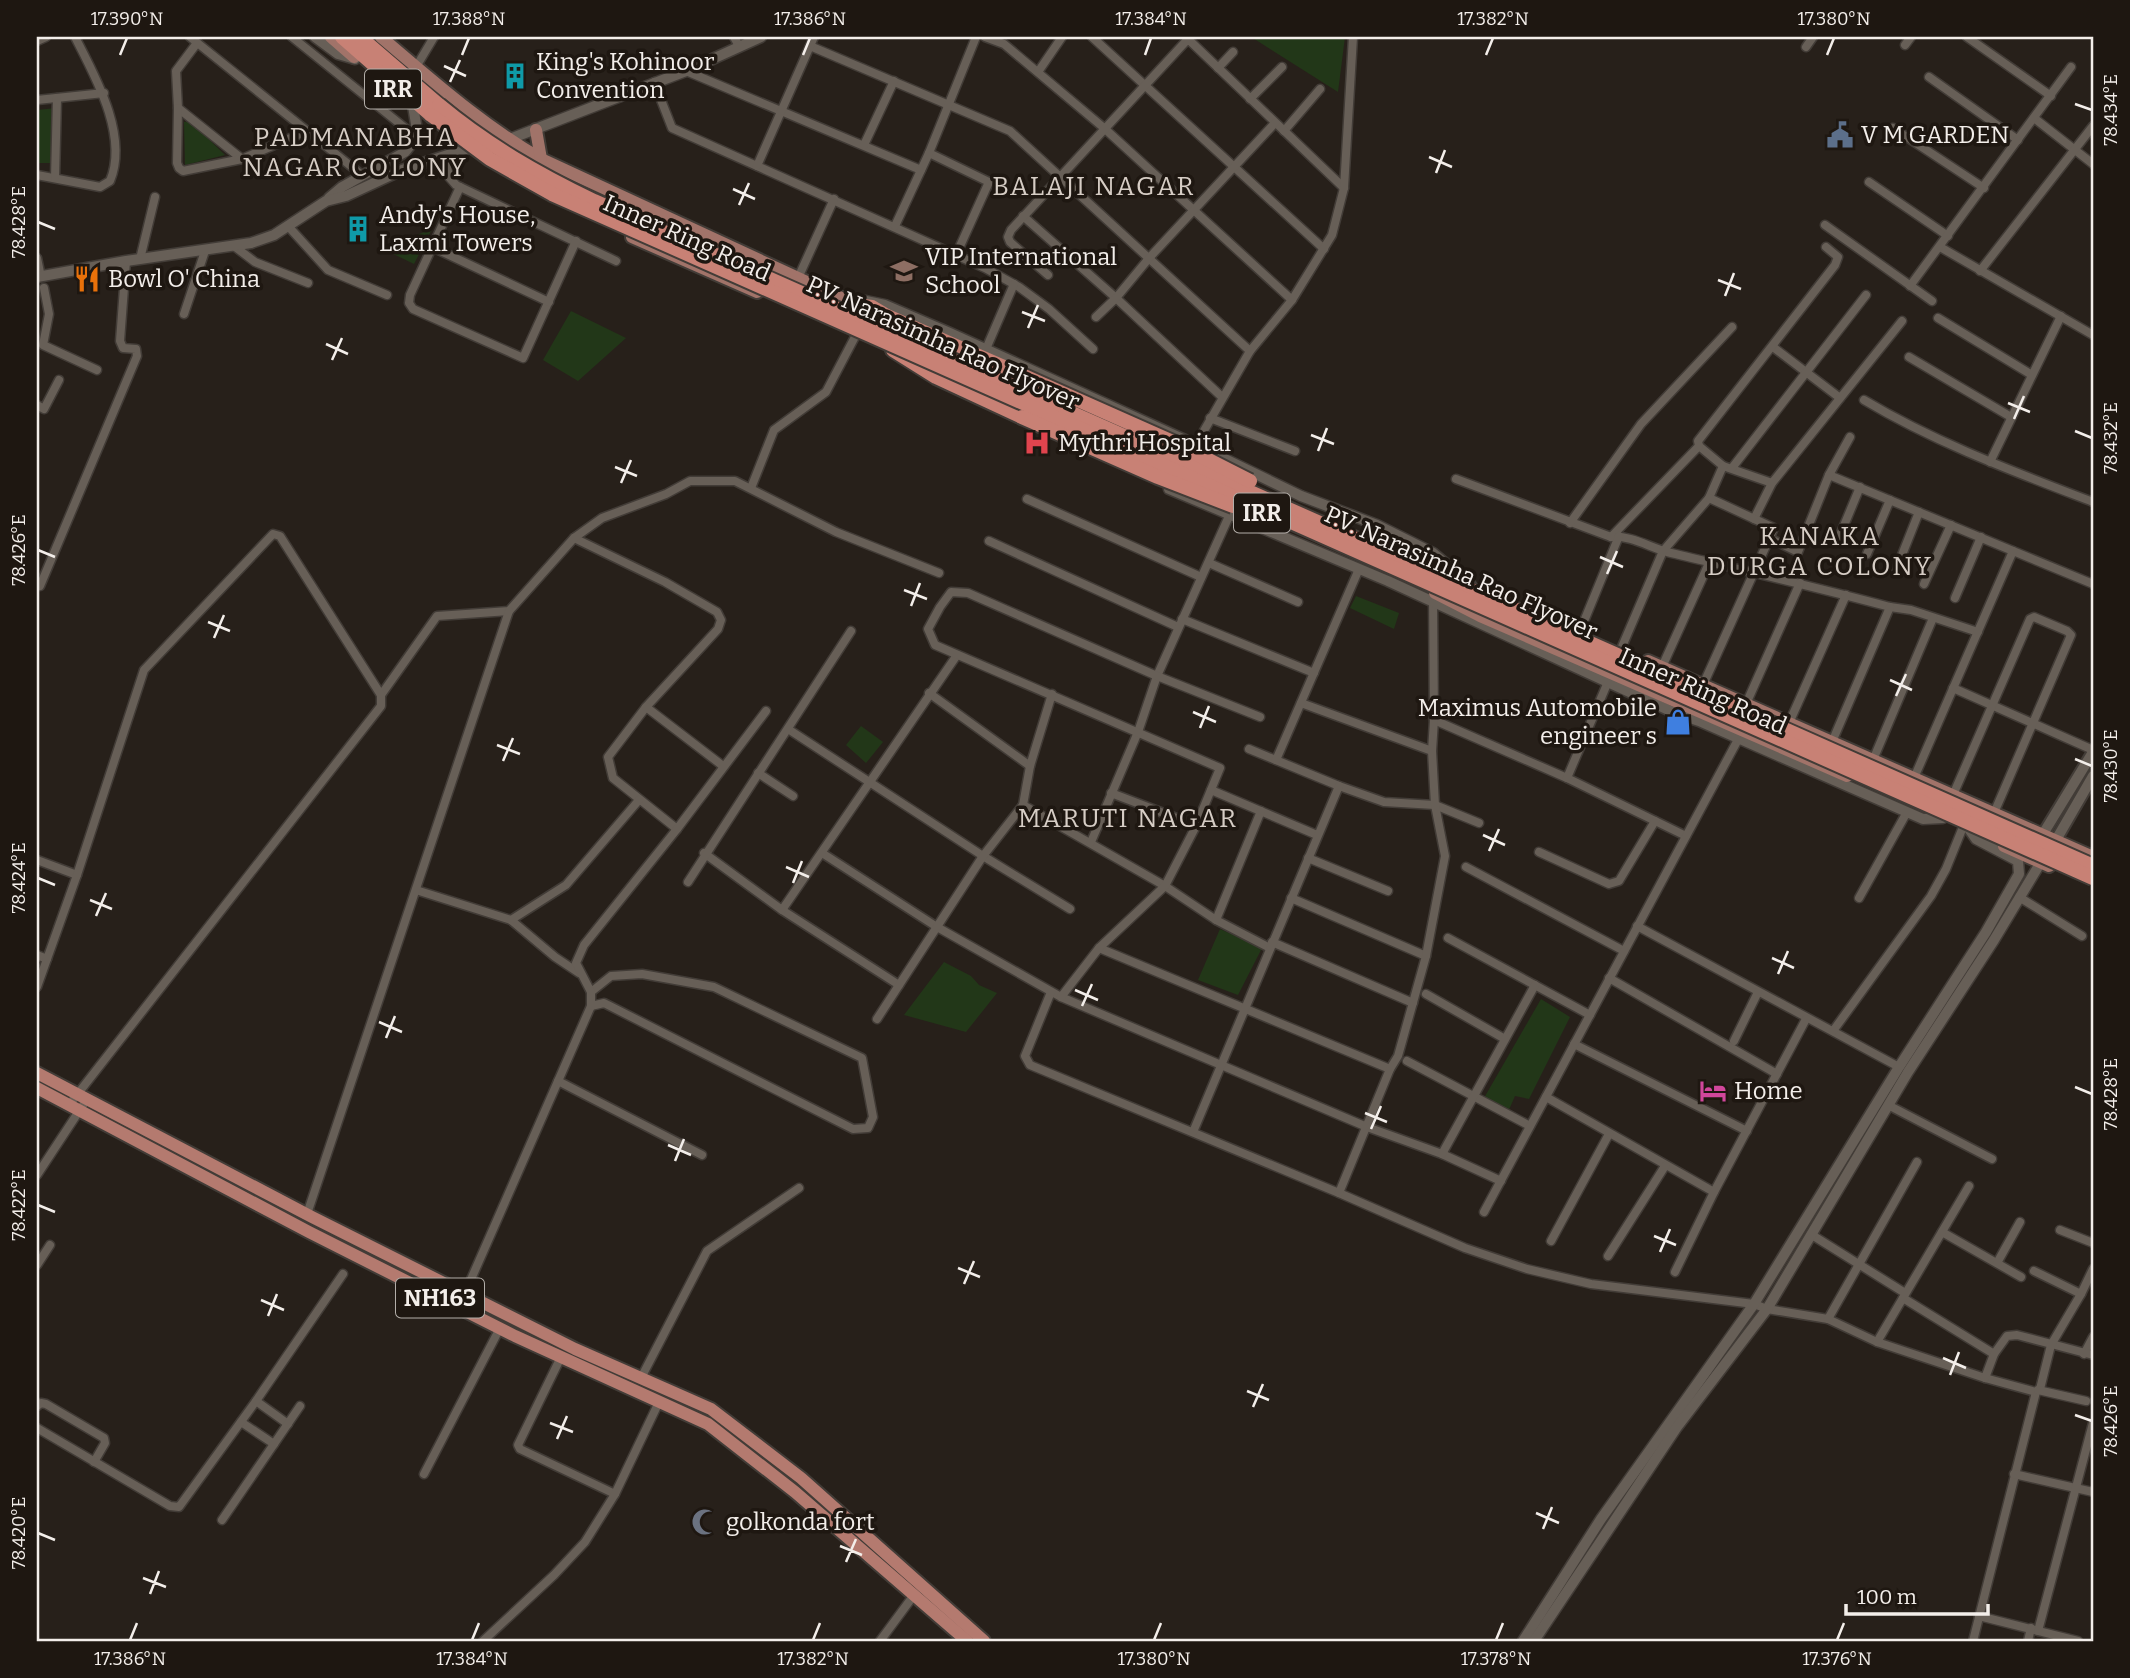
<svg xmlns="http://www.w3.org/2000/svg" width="2130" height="1678" viewBox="0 0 2130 1678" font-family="Bitter,serif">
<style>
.green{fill:#223718}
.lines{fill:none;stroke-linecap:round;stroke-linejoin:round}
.minor-casing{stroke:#423c37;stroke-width:11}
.tertiary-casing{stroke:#423c37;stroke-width:13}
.secondary-casing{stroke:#423c37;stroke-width:14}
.primary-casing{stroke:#423c37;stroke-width:16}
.trunk-casing{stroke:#423c37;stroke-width:16}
.motorway-casing{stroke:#423c37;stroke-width:18}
.minor{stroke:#675f57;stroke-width:8}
.tertiary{stroke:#675f57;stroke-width:10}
.secondary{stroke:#675f57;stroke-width:10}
.primary{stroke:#a17369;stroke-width:12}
.trunk{stroke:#b47a6f;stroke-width:12}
.motorway{stroke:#c88175;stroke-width:14}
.motorway-bridge-casing{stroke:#423c37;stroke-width:18;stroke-linecap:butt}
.motorway-bridge{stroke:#c88175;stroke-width:14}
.ticks{fill:none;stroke:#f3eeea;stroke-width:2.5}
.labels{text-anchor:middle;stroke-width:7;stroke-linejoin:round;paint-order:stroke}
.shield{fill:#1e1711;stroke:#b3aea9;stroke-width:2}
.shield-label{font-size:23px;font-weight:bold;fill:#f3eeea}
.poi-label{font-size:24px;fill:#f3eeea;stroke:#1e1711;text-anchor:start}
.street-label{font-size:24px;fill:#f3eeea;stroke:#1e1711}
.neighbourhood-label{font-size:26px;letter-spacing:2px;fill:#d6cdc5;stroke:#1e1711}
.neatline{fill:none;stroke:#f3eeea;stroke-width:2.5}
.ticks-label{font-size:18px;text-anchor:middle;fill:#f3eeea}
</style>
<rect width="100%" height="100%" fill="#27201a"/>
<g class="green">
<polygon points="1250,37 1345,37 1338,92 1256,40"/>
<polygon points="56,108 57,163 37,163 37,110"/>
<polygon points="190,121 225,155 185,165 184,122"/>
<polygon points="432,229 414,264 383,249 383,248"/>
<polygon points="571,311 626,338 578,381 543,360"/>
<polygon points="1356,596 1399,613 1394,629 1350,608"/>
<polygon points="861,726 883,742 866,763 846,745"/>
<polygon points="1220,929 1262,948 1238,995 1198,980"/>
<polygon points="944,962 971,976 979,985 997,993 966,1032 904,1015"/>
<polygon points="1541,999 1570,1017 1529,1099 1515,1096 1508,1112 1484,1098"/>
</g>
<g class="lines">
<g class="minor-casing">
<g id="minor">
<polyline points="190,37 362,175"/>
<polyline points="292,37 415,136"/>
<polyline points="734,37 739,46"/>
<polyline points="985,37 1004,44 1104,128 1292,300"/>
<polyline points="1092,37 1324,249"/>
<polyline points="1967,37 2051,96"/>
<polyline points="37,41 46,37"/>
<polyline points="197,43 176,71 178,108 242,159"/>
<polyline points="1905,45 1911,37"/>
<polyline points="810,46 1010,131 1250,351"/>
<polyline points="1806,47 1813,37"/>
<polyline points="416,67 434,37"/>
<polyline points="1218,68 1233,52"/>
<polyline points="686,71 921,170"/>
<polyline points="1038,72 1062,37"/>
<polyline points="1929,77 2018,140"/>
<polyline points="654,82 672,128 985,268 1019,287 1049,309 1093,349"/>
<polyline points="1250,99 1282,67"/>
<polyline points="37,100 104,93"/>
<polyline points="178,108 177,163 179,168 183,171 242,159 307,131"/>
<polyline points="2034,118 2093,164"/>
<polyline points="1893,128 1984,188"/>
<polyline points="1284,131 1320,89"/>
<polyline points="864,145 894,81"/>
<polyline points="929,153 989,182 956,255"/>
<polyline points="445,156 449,177 456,185 616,261"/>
<polyline points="757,166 814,37"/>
<path d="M37 175 100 187 110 181C129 136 95 76 75 37"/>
<polyline points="55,178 57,98"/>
<polyline points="1869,182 1948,236"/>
<polyline points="460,187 410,295 409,303 413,309 523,358 576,241"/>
<polyline points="1023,216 1116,298 1222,397"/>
<polyline points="1825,225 1932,301"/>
<polyline points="288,226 328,270 387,295"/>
<polyline points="895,226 929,153 976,37"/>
<polyline points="234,246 255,262 308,283"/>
<polyline points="432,247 549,302"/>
<polyline points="1940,247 2093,335"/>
<polyline points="37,258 41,277"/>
<polyline points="140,259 155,197"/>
<polyline points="1980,271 2093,126"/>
<polyline points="1048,275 1010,242 1008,237 1011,230 1188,39 1344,188"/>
<polyline points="798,278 834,199"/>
<polyline points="1910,286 2071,67"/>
<polyline points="44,288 49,314 43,345 97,370"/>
<polyline points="184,314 205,251"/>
<polyline points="1096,317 1116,298 1150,257 1275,123"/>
<polyline points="1938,318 2032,375"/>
<polyline points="1773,347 1840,398"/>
<polyline points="986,349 1014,284"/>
<polyline points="1909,357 2011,417"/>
<path d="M1864 400C1936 443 2015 472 2093 502"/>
<polyline points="37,405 44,409 59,380"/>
<polyline points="1210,418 1295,451"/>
<polyline points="1699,446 1723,466 1772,483"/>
<polyline points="1194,448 1250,351 1292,300 1332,235 1344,188 1353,37"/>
<polyline points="1990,462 2061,316"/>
<polyline points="1732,468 1866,295"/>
<polyline points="1829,475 2093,584"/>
<path d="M1456 479 1611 537C1630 535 1649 547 1667 552 1742 570 1816 587 1890 607L1911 610 1978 632"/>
<polyline points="751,488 774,430 826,392 857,333"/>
<polyline points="1027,499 1201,577"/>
<polyline points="1754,519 1772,483 1902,321"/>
<polyline points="1570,523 1641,424 1732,327"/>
<polyline points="1611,537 1699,446 1698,441 1835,265 1838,257 1826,247"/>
<polyline points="574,538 665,582 717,612 721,620 718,629 646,707 608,757 613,778 677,829"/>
<polyline points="1771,539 1798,552 1829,475 1850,437"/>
<polyline points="1838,540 1860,487"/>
<polyline points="989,541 1178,627"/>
<polyline points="1867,554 1890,500"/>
<polyline points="1209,563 1298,602"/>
<polyline points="1896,570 1919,512"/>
<polyline points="1924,584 1951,525"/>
<polyline points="40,586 137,356 136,349 123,348 120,341 126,261"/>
<polyline points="1955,598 1981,537"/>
<polyline points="1182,619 1314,673"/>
<polyline points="1580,631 1619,536"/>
<polyline points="1621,649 1663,551 1709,498 1723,466"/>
<polyline points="1662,667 1710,561"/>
<polyline points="1703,685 1774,528 1709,498"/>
<polyline points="1953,688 2093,750"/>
<polyline points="929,693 1030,766"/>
<polyline points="381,695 437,616 509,611 574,538 602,518 666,494 690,481 735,481 836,532 939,573"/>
<polyline points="1301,703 1432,751"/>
<polyline points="1746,704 1800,583"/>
<polyline points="646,707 723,766"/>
<polyline points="1434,720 1567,778 1686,836"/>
<polyline points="1789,723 1846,595"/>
<polyline points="788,729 983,856 1070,909"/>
<polyline points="1832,742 1890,607"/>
<polyline points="1249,749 1339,786 1384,802 1435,805 1479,823"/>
<polyline points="1276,760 1359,569"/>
<polyline points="1873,760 1933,618"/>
<polyline points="758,773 793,796"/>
<polyline points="1567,778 1610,677"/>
<polyline points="1914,778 2013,551"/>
<polyline points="1211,790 1317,835"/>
<polyline points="1111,793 1179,819"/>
<polyline points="1953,795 2030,619 2034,617 2067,631 2071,635 1994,813"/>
<polyline points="1023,805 1165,886 1216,920 1270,948"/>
<polyline points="1091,842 1138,732 1157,676 1230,514"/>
<polyline points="1539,852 1609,884 1619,881 1655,821"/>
<polyline points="704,853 782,910 899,985"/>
<polyline points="822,853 937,927 1061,997 1367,1127 1442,1154 1501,1181"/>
<polyline points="1308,858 1388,891"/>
<polyline points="37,860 77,875"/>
<polyline points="1466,867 1624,951"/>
<polyline points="688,882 851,631"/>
<polyline points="416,890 511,920 555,957 579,973"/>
<polyline points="2019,897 2082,936"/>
<polyline points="1291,898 1426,956"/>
<polyline points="1859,898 1907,812"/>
<polyline points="782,910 957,655"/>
<polyline points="511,920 566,885 639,800"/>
<polyline points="1216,920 1261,811"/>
<polyline points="1637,926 1899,1067"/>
<polyline points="1448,938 1590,1015"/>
<polyline points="1272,942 1413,1003"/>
<polyline points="1099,948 1390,1069"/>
<polyline points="37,955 47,959"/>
<polyline points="1609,978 1777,1074"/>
<polyline points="37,987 77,875 144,670 273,534 280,536 381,695 381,706 69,1105"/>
<polyline points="591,992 611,976 642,974 714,987 862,1058 873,1117 868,1128 853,1129 604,1003 591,1006"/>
<polyline points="1051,992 1025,1056 1030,1065 1339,1193 1465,1248 1527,1269 1591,1284 1754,1304 1767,1309 1828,1319 1877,1342 1985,1378 2036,1392 1973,1641"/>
<polyline points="1426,994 1505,1039"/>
<polyline points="1061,997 1099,948 1165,886 1196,826 1220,768 935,645 928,629 940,607 951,592 968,593 1157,676 1260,717"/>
<polyline points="877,1019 983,856 1023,805 1030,766 1052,694"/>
<polyline points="1833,1031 1931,896 1946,869 1963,827"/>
<polyline points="1734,1041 1758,992"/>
<polyline points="1574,1044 1747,1131"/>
<polyline points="1407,1061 1530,1126"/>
<polyline points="558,1081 702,1155"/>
<polyline points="1546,1097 1714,1192"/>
<polyline points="1888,1105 1992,1159"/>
<polyline points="1193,1132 1339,786"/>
<polyline points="1442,1154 1535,985"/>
<polyline points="37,1175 87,1099"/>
<polyline points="1339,1193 1390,1069 1398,1056 1426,956 1445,856 1435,805 1432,751 1434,720 1433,598"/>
<polyline points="1484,1212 1741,734"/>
<polyline points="307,1214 509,611"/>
<polyline points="2060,1230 2093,1243"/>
<polyline points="1942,1232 2021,1277"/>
<polyline points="1812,1235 1905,1293"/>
<polyline points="1551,1241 1609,1134"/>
<polyline points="1608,1256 1665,1166"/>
<polyline points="1997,1263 2020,1222"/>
<polyline points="37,1265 50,1245"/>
<polyline points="2034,1271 2081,1294"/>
<polyline points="1675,1272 1714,1192 1806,1019"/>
<polyline points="465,1293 591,1006 591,992 576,963 584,945 677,829 766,711"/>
<polyline points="1903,1298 1994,1354"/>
<polyline points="1828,1319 1917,1162"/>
<polyline points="1877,1342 1969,1186"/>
<polyline points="2084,1354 2093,1337"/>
<polyline points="561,1357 518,1445 520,1449 615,1494"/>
<polyline points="641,1378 707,1251 799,1188"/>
<polyline points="1985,1378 1994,1354 2007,1336 2017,1335 2093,1355"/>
<polyline points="2040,1389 2051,1345 2081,1294 2093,1269"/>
<polyline points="2038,1390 2086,1401"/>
<polyline points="256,1401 288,1424"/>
<polyline points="37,1406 41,1403 46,1404 104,1438 105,1443 94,1462"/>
<polyline points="241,1422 274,1444"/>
<polyline points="37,1428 170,1506 179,1507 256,1401 343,1274"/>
<polyline points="424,1474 500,1328"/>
<polyline points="2014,1474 2093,1492"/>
<polyline points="222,1520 300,1406"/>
<polyline points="1979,1616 2078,1641"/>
<polyline points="2038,1631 2093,1423"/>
<polyline points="483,1641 554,1575 585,1542 615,1494 659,1402"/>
<polyline points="880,1641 914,1595"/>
<polyline points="2028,1641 2031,1628"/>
</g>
</g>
<g class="tertiary-casing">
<g id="tertiary">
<polyline points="315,37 338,54 355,59"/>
<polyline points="507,140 686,71 761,37"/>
<polyline points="329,198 342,187 405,152 413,142 417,130 413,106"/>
<polyline points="37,277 126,261 251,243 274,235 326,201 346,196 402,170 466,149"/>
<polyline points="866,301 885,305 950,333 1196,445 1301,496 1377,525 1433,553 1471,585"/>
<polyline points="1169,489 1388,581 1675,713 1699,721 1923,819 1943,818"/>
<polyline points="1523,1641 1601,1519 1754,1304 1899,1067 1986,932 2019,874 2018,861 1976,839 1969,829"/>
<polyline points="1534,1641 1677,1427 1767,1309 1908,1072 1994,940 2041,862"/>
</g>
</g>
<g class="secondary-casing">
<g id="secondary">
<polyline points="2043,834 2093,752"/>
<polyline points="2056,840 2093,776"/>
</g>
</g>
<g class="primary-casing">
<g id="primary">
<polyline points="331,37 354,57"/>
<path d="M381 37C433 81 482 125 541 159L863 308"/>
<polyline points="536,130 541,159"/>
<polyline points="632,237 757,292"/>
<polyline points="1435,593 1480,616 1847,776"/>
<polyline points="1648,661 2093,857"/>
<polyline points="2004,846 2049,866"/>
</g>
</g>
<g class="trunk-casing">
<g id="trunk">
<polyline points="37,1073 312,1217 575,1349 711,1409 801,1478 984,1641"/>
<polyline points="37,1088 309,1232 515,1336 708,1424 795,1492 967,1641"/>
</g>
</g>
<g class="motorway-casing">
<g id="motorway">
<polyline points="342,37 431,115"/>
<polyline points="360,37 439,105"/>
<polyline points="856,305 872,307 887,316 1006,368"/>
<polyline points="893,350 936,377 1022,417"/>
</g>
</g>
<use href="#minor" class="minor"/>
<use href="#tertiary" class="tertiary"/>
<use href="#secondary" class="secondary"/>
<use href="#primary" class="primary"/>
<use href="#trunk" class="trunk"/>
<use href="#motorway" class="motorway"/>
<g class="motorway-bridge-casing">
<g id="motorway-bridge">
<path d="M439 105C487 145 538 174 594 201L2093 866"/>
<polyline points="431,115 490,159 552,194 2093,878"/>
<polyline points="1006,368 1177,444 1250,481"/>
<polyline points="1022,417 1158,477 1233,506"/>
</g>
</g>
<use href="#motorway-bridge" class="motorway-bridge"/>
</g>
<path class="ticks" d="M120 55 127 38M462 55 469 38M803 55 810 38M1145 55 1151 38M1486 55 1493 38M1827 55 1834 38M444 66 466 76M450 82 460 60M2075 104 2092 110M1429 157 1452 167M1436 173 1445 150M733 189 755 199M739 205 749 183M38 222 55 229M1718 280 1741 289M1725 296 1734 273M1022 312 1045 321M1028 328 1038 305M326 344 348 354M332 360 342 338M2008 403 2030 412M2014 419 2024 396M2075 431 2092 438M1311 435 1334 444M1318 451 1327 428M615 467 637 476M621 483 631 460M38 550 55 557M1600 557 1623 567M1607 574 1617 551M904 590 927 599M911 606 920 583M208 622 230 631M214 638 224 615M1890 680 1912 690M1896 696 1906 674M1193 712 1216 722M1200 728 1209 706M497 745 520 754M2075 759 2092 766M503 761 513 738M1483 835 1505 845M1489 851 1499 829M786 867 809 877M38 878 55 885M793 883 802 861M90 900 112 909M96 916 106 893M1772 958 1794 968M1778 974 1788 951M1075 990 1098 1000M1082 1006 1092 984M379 1022 402 1032M386 1038 395 1016M2075 1087 2092 1094M1365 1113 1387 1122M1371 1129 1381 1106M668 1145 691 1155M675 1161 684 1139M38 1205 55 1212M1654 1236 1676 1245M1660 1252 1670 1229M958 1268 980 1277M964 1284 974 1261M261 1300 284 1310M268 1316 277 1294M1943 1358 1966 1368M1950 1375 1959 1352M1247 1391 1269 1400M1253 1407 1263 1384M2075 1415 2092 1421M550 1423 573 1432M557 1439 567 1416M1536 1513 1559 1523M1543 1529 1552 1507M38 1533 55 1540M840 1546 862 1555M846 1562 856 1539M143 1578 166 1587M150 1594 159 1571M130 1640 137 1623M472 1640 479 1623M813 1640 820 1623M1154 1640 1161 1623M1496 1640 1503 1623M1837 1640 1844 1623"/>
<defs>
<g id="building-bare" transform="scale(2.1)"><path d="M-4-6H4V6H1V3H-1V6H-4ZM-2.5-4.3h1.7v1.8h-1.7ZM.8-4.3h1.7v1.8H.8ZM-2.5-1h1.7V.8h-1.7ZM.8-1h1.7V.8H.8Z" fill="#0f9aa8" stroke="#1e1711" stroke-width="2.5" paint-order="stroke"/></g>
<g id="civic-bare" transform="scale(2.1)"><path d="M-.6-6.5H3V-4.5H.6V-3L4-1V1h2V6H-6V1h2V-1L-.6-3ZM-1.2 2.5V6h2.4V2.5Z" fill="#5c6f8a" stroke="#1e1711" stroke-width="2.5" paint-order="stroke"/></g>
<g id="university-bare" transform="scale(2.1)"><path d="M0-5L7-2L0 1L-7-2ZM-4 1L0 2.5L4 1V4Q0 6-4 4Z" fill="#8d6e63" stroke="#1e1711" stroke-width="2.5" paint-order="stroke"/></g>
<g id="restaurant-bare" transform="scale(2.1)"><path d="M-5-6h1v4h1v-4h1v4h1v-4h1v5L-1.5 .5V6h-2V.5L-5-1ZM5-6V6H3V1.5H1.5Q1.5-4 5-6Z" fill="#e8710a" stroke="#1e1711" stroke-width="2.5" paint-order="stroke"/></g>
<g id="hospital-bare" transform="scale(2.1)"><path d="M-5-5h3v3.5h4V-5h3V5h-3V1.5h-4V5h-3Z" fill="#e0444e" stroke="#1e1711" stroke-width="2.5" paint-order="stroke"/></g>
<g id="shop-bare" transform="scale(2.1)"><path d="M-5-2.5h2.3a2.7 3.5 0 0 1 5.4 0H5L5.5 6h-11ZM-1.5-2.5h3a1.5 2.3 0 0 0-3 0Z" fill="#3f7fe0" stroke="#1e1711" stroke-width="2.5" paint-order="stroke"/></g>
<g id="hotel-bare" transform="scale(2.1)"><path d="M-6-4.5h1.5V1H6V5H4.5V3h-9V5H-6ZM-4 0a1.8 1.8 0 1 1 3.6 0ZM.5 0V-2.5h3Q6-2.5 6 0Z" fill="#d1479c" stroke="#1e1711" stroke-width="2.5" paint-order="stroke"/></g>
<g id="mosque-bare" transform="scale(2.1)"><path d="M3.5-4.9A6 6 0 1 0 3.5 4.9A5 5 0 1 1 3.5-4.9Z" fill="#6b7280" stroke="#1e1711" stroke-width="2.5" paint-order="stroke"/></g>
</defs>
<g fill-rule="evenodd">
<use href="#building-bare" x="515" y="76"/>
<use href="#civic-bare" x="1840" y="135"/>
<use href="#building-bare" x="358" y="229"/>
<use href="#university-bare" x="904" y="271"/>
<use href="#restaurant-bare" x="87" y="279"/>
<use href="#hospital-bare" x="1037" y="443"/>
<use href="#shop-bare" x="1678" y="722"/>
<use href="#hotel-bare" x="1713" y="1091"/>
<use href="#mosque-bare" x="705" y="1522"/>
</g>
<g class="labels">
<g class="shield">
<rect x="365" y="69.5" width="56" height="39" rx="5"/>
<rect x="1234" y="493.5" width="56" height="39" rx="5"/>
<rect x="396" y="1278.5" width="88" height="39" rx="5"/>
</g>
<g class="shield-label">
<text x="393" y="97">IRR</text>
<text x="1262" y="521">IRR</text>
<text x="440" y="1306">NH163</text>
</g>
<g class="poi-label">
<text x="536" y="70">King's Kohinoor<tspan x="536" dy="28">Convention</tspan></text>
<text x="1861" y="143">V M GARDEN</text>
<text x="379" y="223">Andy's House,<tspan x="379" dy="28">Laxmi Towers</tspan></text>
<text x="925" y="265">VIP International<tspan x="925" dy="28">School</tspan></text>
<text x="108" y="287">Bowl O' China</text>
<text x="1058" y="451">Mythri Hospital</text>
<text x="1657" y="716" text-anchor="end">Maximus Automobile<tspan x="1657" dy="28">engineer s</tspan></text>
<text x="1734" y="1099">Home</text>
<text x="726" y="1530">golkonda fort</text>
</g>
<g class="street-label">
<text transform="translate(687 238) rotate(24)" y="8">Inner Ring Road</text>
<text transform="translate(943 343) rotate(24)" y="8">P.V. Narasimha Rao Flyover</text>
<text transform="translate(1461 573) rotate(24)" y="8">P.V. Narasimha Rao Flyover</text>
<text transform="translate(1703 691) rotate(24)" y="8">Inner Ring Road</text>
</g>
<g class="neighbourhood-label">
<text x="355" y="146">PADMANABHA<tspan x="355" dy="30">NAGAR COLONY</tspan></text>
<text x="1094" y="195">BALAJI NAGAR</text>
<text x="1820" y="545">KANAKA<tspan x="1820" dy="30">DURGA COLONY</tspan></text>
<text x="1128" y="827">MARUTI NAGAR</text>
</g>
</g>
<rect width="2130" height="1678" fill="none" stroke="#1e1711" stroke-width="77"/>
<path d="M1846 1604v10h142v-10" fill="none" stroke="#f3eeea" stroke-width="3.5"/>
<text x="1857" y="1604" font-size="21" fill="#f3eeea" stroke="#1e1711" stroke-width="5" paint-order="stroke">100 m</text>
<rect x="38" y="38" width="2054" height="1602" class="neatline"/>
<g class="ticks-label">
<text x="127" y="25">17.390°N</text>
<text x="469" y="25">17.388°N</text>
<text x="810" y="25">17.386°N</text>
<text x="1151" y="25">17.384°N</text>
<text x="1493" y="25">17.382°N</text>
<text x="1834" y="25">17.380°N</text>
<text transform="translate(2111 110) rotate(-90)" y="6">78.434°E</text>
<text transform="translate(19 222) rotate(-90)" y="6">78.428°E</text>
<text transform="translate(2111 438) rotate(-90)" y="6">78.432°E</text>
<text transform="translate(19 550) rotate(-90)" y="6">78.426°E</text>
<text transform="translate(2111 766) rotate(-90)" y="6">78.430°E</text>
<text transform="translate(19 878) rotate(-90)" y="6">78.424°E</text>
<text transform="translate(2111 1094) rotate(-90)" y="6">78.428°E</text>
<text transform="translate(19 1205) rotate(-90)" y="6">78.422°E</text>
<text transform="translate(2111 1421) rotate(-90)" y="6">78.426°E</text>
<text transform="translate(19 1533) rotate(-90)" y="6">78.420°E</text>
<text x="130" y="1665">17.386°N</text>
<text x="472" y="1665">17.384°N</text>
<text x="813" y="1665">17.382°N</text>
<text x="1154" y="1665">17.380°N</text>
<text x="1496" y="1665">17.378°N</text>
<text x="1837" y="1665">17.376°N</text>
</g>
</svg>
